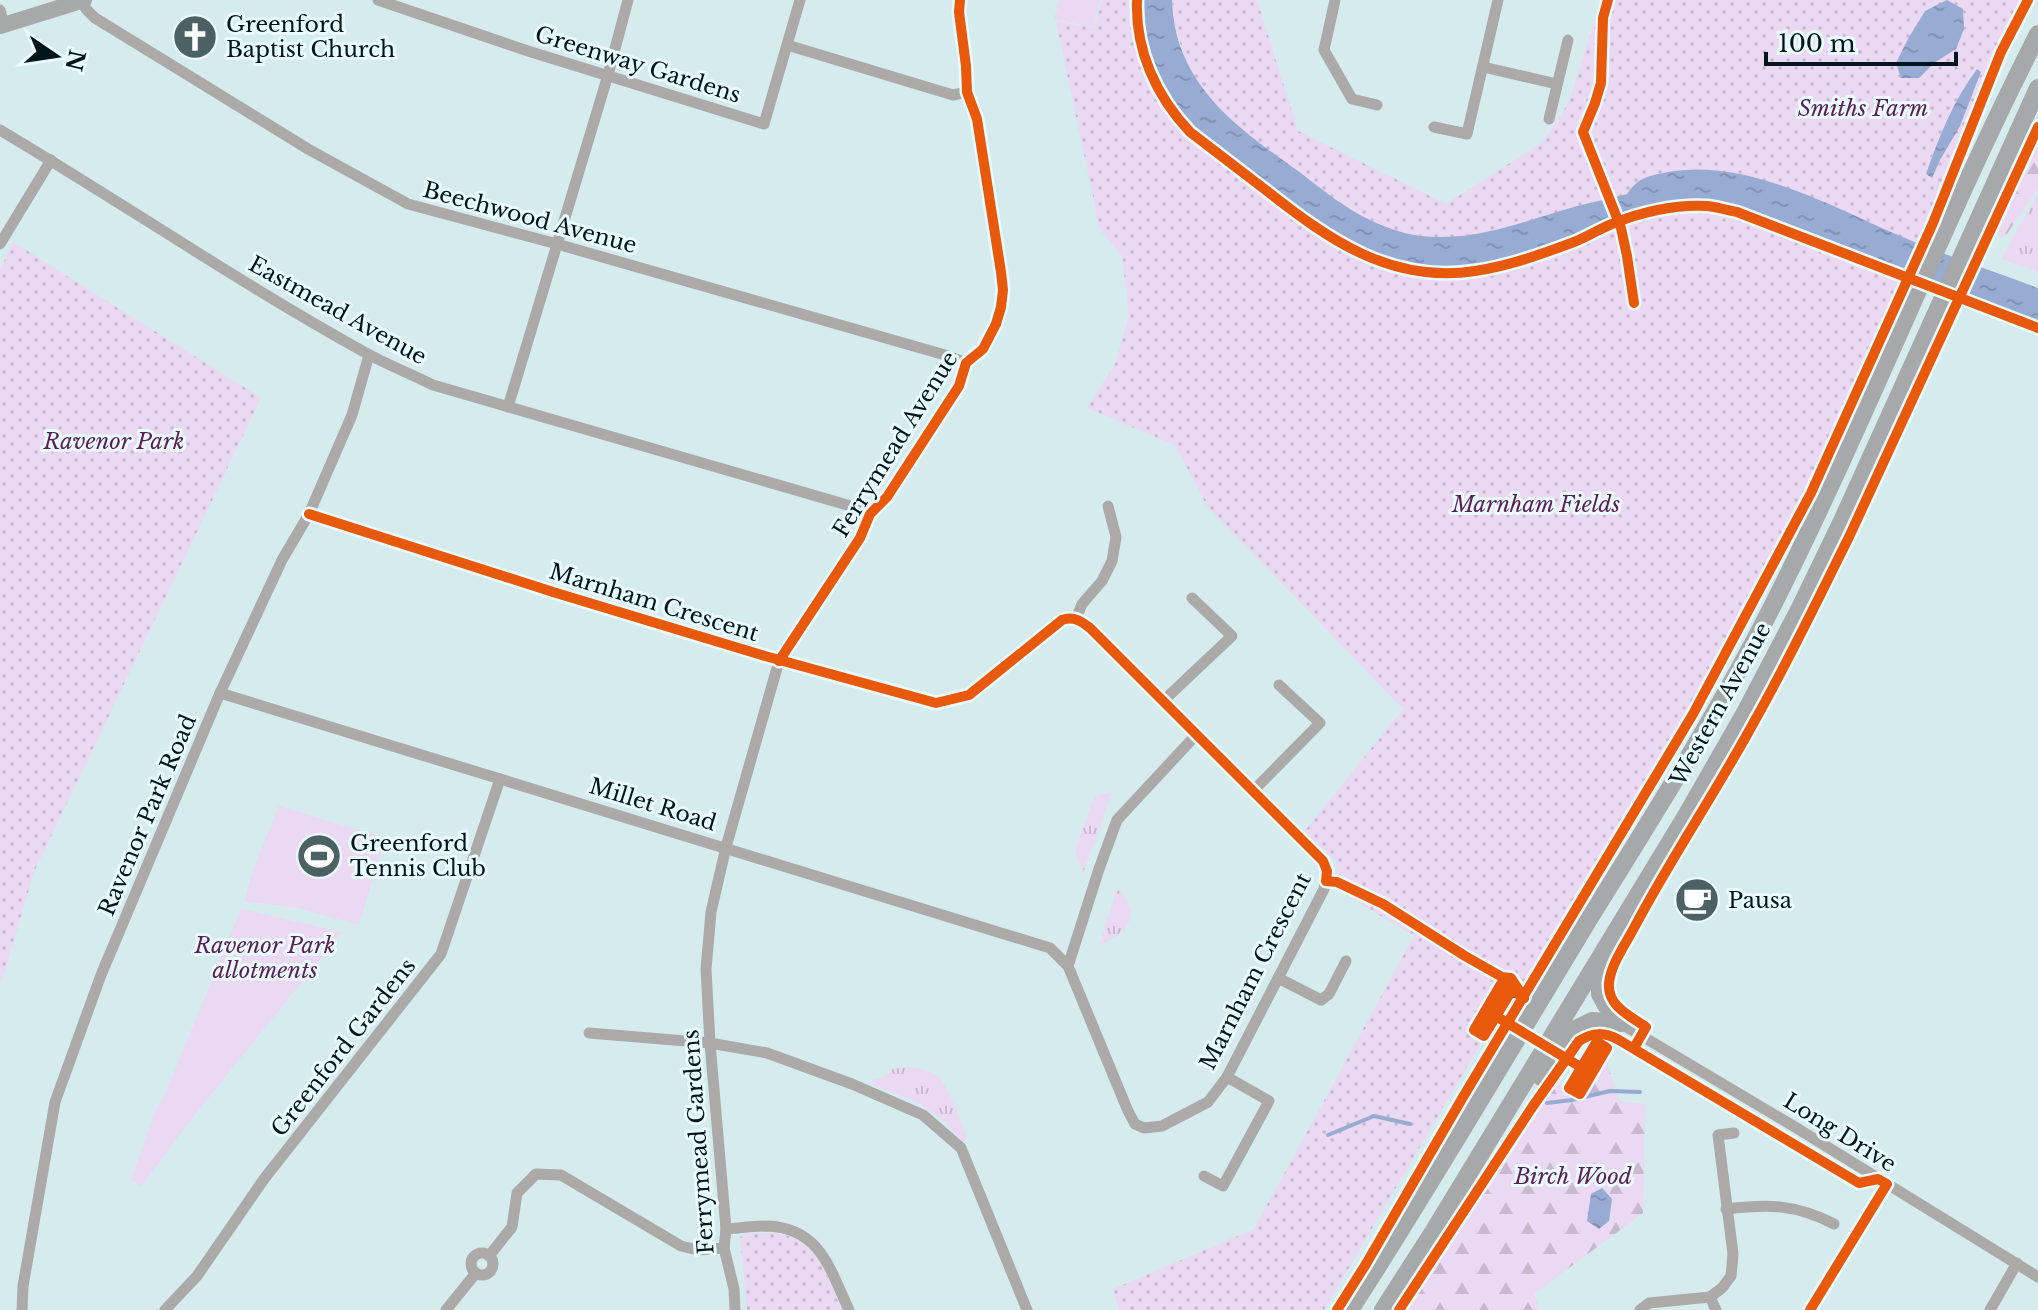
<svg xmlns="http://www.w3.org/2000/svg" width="2038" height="1310" viewBox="0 0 2038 1310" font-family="'Libre Baskerville',serif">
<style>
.grass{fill:url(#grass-tufts)}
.forest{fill:url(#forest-firs)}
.park{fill:url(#park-dots)}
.garden{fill:#ebd8f2}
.water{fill:url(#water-ripples)}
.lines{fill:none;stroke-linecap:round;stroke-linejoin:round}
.stream{stroke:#98abd3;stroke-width:4}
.minor{stroke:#abaaa8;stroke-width:11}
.secondary{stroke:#a7a8a8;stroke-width:16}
.trunk{stroke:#a6a8aa;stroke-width:18}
.cycleway-casing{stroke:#e9fbff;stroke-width:15}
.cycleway{stroke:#e8590c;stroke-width:10}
.labels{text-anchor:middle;stroke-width:6;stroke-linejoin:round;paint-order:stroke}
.poi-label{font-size:22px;fill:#01161a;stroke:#e9fbff;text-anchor:start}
.street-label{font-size:22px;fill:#01161a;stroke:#e9fbff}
.park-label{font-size:22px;font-style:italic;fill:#5b1e57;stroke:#e9fbff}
</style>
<defs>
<pattern id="grass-tufts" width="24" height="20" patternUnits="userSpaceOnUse" patternTransform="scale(2)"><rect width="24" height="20" fill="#ebd8f2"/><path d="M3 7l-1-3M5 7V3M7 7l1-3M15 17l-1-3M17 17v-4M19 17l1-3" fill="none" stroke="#c8b9cf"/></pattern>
<pattern id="forest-firs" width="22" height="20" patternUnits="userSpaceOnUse" patternTransform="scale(2)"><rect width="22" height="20" fill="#ebd8f2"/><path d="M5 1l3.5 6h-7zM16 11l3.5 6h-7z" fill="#c8b9cf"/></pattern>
<pattern id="park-dots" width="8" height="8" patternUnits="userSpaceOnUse" patternTransform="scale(2)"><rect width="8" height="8" fill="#ebd8f2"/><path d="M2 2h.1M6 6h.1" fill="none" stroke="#c8b9cf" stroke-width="1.8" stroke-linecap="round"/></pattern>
<pattern id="water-ripples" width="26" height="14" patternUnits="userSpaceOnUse" patternTransform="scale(2)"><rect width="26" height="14" fill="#98abd3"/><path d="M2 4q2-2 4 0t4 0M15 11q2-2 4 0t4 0" fill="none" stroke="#8192b5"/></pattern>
</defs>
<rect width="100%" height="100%" fill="#d6ebee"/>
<g class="grass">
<polygon points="2038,194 2038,272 2001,259"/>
<polygon points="1112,792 1083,873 1075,851 1094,797"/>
<path d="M1117 889C1144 913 1127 935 1099 945Z"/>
<path d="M906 1067C917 1068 928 1069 937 1076 950 1087 960 1122 967 1139L962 1142 946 1122 916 1102 871 1084 872 1080C886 1078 884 1076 893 1069Z"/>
</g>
<g class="forest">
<polygon points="2038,130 2038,188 2005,237 1993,233"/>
<polygon points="1605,1056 1619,1101 1645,1104 1643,1213 1534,1294 1540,1310 1403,1310 1533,1106 1555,1082 1581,1097"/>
</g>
<g class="park">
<path d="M1102 0H1135C1136 32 1141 65 1157 93 1177 129 1212 152 1243 177 1293 215 1345 262 1409 272 1427 275 1446 275 1464 274 1470 274 1476 274 1482 273 1513 268 1545 256 1574 245 1621 226 1654 204 1707 209 1736 211 1766 227 1793 238 1828 252 1865 264 1900 279L1809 493 1706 689 1521 1002 1510 994 1324 1310H1119L1113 1289 1254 1229 1414 936 1338 890 1335 860 1304 832 1403 709 1207 506 1176 446 1087 408 1115 364 1129 315 1122 256 1100 230 1056 21 1094 28Z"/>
<polygon points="1172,0 1257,0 1298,131 1446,204 1543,142 1569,102 1601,0 2035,0 1998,65 1919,250 1784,193 1621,199 1454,242 1373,227 1244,139 1194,81 1173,24"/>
<polygon points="13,242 261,398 34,872 0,987 0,270"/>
<path d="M772 1233C778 1234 786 1234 791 1237 821 1248 830 1284 842 1310H747L740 1237 745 1234Z"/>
</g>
<g class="garden">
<polygon points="1060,0 1100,0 1093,27 1054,19"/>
<polygon points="279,806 385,838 359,925 298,908 244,901 254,867"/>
<polygon points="241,909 342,932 189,1122 141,1186 131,1179 157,1107 162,1102"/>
</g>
<g class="water">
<path d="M1141 0H1172C1173 26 1178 46 1191 70 1216 115 1261 144 1302 174 1324 191 1346 209 1372 221 1395 232 1419 238 1443 237 1488 237 1531 219 1574 207 1591 202 1610 199 1627 194 1638 177 1649 176 1668 172 1750 157 1838 211 1912 241 1953 258 1996 272 2038 288V322L1761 217 1730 207 1694 202 1661 206 1609 220 1569 240 1508 261 1453 271 1427 268 1368 255 1342 242 1291 205 1228 158 1183 121 1170 105 1156 79 1142 32Z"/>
<polygon points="1947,0 1963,9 1964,29 1956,49 1934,63 1919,78 1901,78 1896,63 1908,39 1925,11"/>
<path d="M1977 69 1981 72 1960 126 1940 160 1932 178 1926 174C1939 137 1953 101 1977 69Z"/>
<polygon points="1602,1188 1612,1199 1609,1221 1599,1229 1587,1221 1591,1194"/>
</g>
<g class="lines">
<g class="stream">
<polyline points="1547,1103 1572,1100 1610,1091 1640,1092"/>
<polyline points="1328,1135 1374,1116 1410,1124"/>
</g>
<g class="minor">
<polyline points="378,0 528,51 764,124 800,0"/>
<polyline points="1335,0 1324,50 1352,99 1377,105"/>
<polyline points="82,1 86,9 95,18 139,45 308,149 408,204 557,244 945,355 966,363"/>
<polyline points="0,10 4,24"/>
<polyline points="787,45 953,95 967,92"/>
<polyline points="1483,67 1557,84"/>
<polyline points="1549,119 1568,40"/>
<polyline points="1434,127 1467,134 1498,0"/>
<path d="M0 130C123 203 241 284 366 353 388 365 411 374 433 385L861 509 870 514"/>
<polyline points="0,244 51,160"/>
<polyline points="508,407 608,75 628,0"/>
<polyline points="1076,619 1082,604 1102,581 1112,561 1116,537 1108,506"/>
<path d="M220 693 1050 948 1068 966 1128 1111 1135 1124 1144 1128 1162 1126 1208 1102 1227 1077 1324 889 1327 871 1323 861 1090 628C1081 621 1074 616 1062 620L969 695 936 703 765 656 553 592 309 514"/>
<polyline points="1162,702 1232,636 1192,598"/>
<polyline points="1253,791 1320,723 1279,685"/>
<polyline points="1068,966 1099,869 1117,820 1196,735"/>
<polyline points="1278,978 1321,1000 1329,994 1346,961"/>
<polyline points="1620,1023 1795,1127 2038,1277"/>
<polyline points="589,1033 710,1043 767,1053 852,1084 923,1115 961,1148 1027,1310"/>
<polyline points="1204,1176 1223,1186 1269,1101 1227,1077"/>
<path d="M1726 1209C1769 1204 1795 1204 1834 1224"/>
<path d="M726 1229C740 1228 755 1226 769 1226 821 1229 830 1270 849 1310"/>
<circle cx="482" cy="1264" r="11"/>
<polyline points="489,1256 512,1227 517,1193 536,1174 561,1175 681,1246 698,1250 724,1248"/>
<polyline points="1710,1297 1716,1310"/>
<polyline points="22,1310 23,1286 55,1102 101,975 220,693 282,560 309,514 352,415 369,355"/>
<polyline points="165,1310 197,1276 264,1179 441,954 500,779"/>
<polyline points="446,1310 476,1273"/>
<polyline points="735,1310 734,1289 724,1248 726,1229 710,1043 706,969 711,912 726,847 779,661 860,538 870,514 887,497 959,386 966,363 983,349 996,324 1001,307 1003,290 1001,272 977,119 967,92 966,66 959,12 960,0"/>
<polyline points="1640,1310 1649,1303 1710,1297 1722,1288 1731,1276 1733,1254 1718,1135 1734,1133"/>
<polyline points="1810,1310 1887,1184"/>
<polyline points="1990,1310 2017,1263"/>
</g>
<polyline class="secondary" points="0,26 84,0"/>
<g class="trunk">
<polyline points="1600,959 1600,994 1606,1005 1620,1023"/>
<polyline points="1541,1077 1572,1031 1592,1021 1620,1023"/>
<path d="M1350 1310C1432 1183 1508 1053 1586 924 1651 819 1718 714 1774 603 1868 416 1943 221 2038 34"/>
<polyline points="1383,1310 1435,1229 1686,816 1746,711 1800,608 1842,521 2038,88"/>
</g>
<g class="cycleway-casing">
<g id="cycleway">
<path d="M1137 0C1135 50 1156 96 1190 132 1216 152 1241 171 1267 191 1329 240 1392 284 1475 271 1509 266 1542 254 1574 242 1587 237 1599 229 1612 224 1641 212 1676 204 1707 206 1717 207 1727 210 1737 212L2038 328"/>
<polyline points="1608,0 1603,18 1601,83 1595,103 1583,132 1621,228 1627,256 1634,303"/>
<path d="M309 514 553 592 765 656 936 703 969 695 1062 620C1074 616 1081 621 1090 628L1323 861 1327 871 1326 881 1337 882 1383 904 1465 956 1502 977 1511 978 1524 998"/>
<polyline points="779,661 860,538 870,514 887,497 959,386 966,363 983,349 996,324 1001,307 1003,290 1001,272 977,119 967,92 966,66 959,12 960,0"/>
<polyline points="1524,998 1512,990 1484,1036 1474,1030 1501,984 1509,988 1482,1033 1477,1030 1502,988 1505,989 1491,1013 1499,1018 1579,1066 1586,1070 1600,1047 1603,1049 1579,1090 1573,1087 1599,1043 1607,1048 1580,1094 1569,1088 1597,1041"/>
<path d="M1634 1048 1646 1027C1630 1016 1607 1006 1609 983 1611 964 1625 945 1634 928 1671 858 1716 792 1754 722 1788 662 1818 599 1849 537L2038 127"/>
<polyline points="1337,1310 1366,1264 1463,1097 1693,714 1811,493 1933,223 2001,52 2028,0"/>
<path d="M1399 1310 1533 1106 1579 1041C1593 1032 1604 1032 1619 1040L1859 1183 1878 1179 1887 1184 1810 1310"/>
</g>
</g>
<use href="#cycleway" class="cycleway"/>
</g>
<defs>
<g id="church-disc" transform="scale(2.3)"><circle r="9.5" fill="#4c6164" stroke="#e9fbff"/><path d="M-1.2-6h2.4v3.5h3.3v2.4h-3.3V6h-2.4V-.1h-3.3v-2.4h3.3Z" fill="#fff"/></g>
<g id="stadium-disc" transform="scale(2.3)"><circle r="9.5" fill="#4c6164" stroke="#e9fbff"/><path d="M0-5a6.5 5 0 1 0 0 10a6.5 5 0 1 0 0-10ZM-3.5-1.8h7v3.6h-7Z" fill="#fff"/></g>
<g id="cafe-disc" transform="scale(2.3)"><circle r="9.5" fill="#4c6164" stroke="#e9fbff"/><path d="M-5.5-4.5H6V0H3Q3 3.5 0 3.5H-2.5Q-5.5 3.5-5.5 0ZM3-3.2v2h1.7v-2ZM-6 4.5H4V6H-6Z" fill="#fff"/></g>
</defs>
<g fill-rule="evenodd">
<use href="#church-disc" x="195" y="37"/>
<use href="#stadium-disc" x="319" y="856"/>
<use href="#cafe-disc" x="1697" y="900"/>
</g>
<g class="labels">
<g class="poi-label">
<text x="226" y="32">Greenford<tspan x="226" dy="25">Baptist Church</tspan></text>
<text x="350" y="851">Greenford<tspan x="350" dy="25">Tennis Club</tspan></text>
<text x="1728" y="908">Pausa</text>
</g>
<g class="street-label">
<text transform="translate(638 64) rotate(17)" y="8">Greenway Gardens</text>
<text transform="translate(530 217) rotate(15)" y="8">Beechwood Avenue</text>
<text transform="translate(338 310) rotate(29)" y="8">Eastmead Avenue</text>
<text transform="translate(895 444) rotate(-58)" y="8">Ferrymead Avenue</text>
<text transform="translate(654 602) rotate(17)" y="8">Marnham Crescent</text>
<text transform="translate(1720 704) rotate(-61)" y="8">Western Avenue</text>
<text transform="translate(653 804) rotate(17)" y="8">Millet Road</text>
<text transform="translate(147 815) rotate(-67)" y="8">Ravenor Park Road</text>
<text transform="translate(1255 971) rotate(-63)" y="8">Marnham Crescent</text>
<text transform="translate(343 1047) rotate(-52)" y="8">Greenford Gardens</text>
<text transform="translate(1840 1132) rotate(32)" y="8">Long Drive</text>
<text transform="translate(698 1142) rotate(-94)" y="8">Ferrymead Gardens</text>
</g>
<g class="park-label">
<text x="1863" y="116">Smiths Farm</text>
<text x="114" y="449">Ravenor Park</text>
<text x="1536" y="512">Marnham Fields</text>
<text x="265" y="953">Ravenor Park<tspan x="265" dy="25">allotments</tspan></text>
<text x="1573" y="1184">Birch Wood</text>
</g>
</g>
<g transform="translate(56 56) rotate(103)" stroke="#e9fbff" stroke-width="6" paint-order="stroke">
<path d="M0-6L14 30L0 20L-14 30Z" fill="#01161a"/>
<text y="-12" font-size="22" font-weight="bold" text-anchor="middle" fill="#01161a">N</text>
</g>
<path d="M1766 52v12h190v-12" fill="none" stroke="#01161a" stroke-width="4"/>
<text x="1778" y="52" font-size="24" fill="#01161a" stroke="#e9fbff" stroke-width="6" paint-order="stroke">100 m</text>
</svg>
